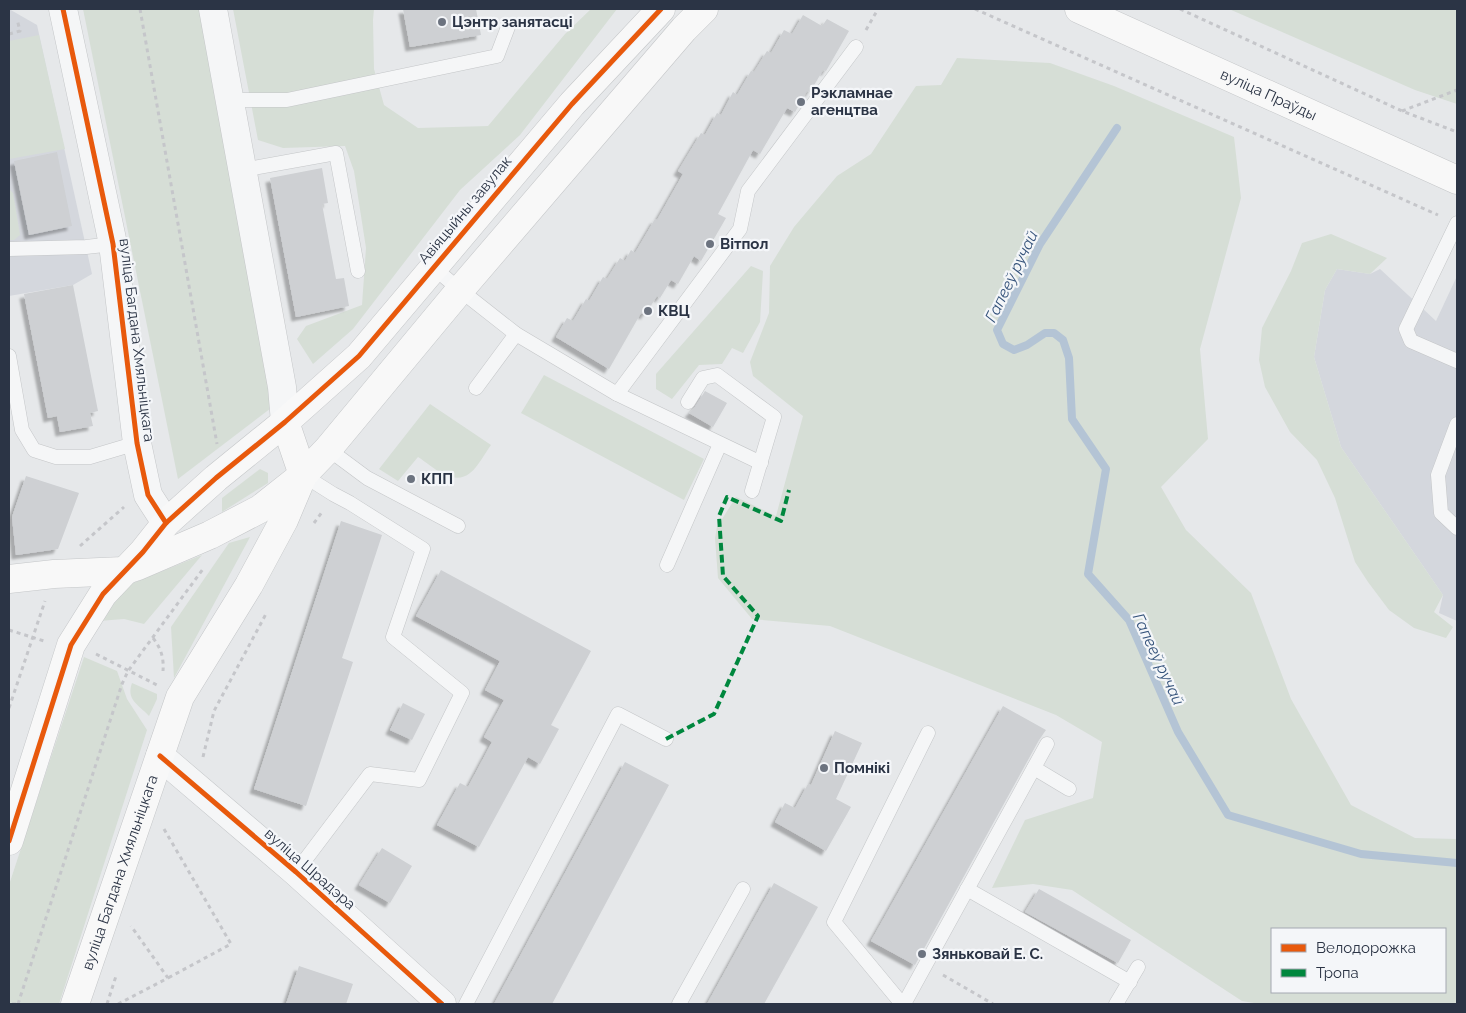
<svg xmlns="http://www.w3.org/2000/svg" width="1466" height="1013" viewBox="0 0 1466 1013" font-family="Raleway,sans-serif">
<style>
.built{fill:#d4d7dd}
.green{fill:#d6ded6;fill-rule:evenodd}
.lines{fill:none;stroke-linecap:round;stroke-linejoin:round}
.stream{stroke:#b4c4d5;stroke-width:8}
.building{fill:#ced0d3;filter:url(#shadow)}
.lane-casing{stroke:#c4c6c8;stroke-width:15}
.street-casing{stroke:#c4c6c8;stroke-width:29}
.secondary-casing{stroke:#c4c6c8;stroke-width:29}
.path{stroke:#c5c6ca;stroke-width:3;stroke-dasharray:4 4;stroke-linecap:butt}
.lane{stroke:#f5f6f7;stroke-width:14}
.street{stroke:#f5f6f7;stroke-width:28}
.secondary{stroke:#f8f8f8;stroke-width:28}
.quiet{stroke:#00873e;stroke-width:4;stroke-dasharray:8 4;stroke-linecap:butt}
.cycleway-casing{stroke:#f4f6f9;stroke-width:8}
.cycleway{stroke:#e8590c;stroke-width:5}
.poi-dot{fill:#6c737f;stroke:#f4f6f9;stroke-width:2}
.labels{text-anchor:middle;stroke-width:4.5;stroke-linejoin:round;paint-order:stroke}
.poi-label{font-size:15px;font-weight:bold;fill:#2b3445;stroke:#f4f6f9;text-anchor:start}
.street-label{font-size:15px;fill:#2b3445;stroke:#f4f6f9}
.water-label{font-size:16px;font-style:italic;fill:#34527a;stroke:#f4f6f9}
</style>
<defs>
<filter id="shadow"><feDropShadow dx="-4.5" dy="4.5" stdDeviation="1" flood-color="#0004"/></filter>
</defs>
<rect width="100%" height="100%" fill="#e6e8ea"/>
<g class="built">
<polygon points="9,9 37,25 92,274 73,285 9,296"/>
<polygon points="1337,269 1370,274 1380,269 1436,321 1457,276 1457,621 1439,613 1443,595 1341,447 1314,357 1325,290"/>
</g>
<g class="green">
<polygon points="83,9 200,9 279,402 178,479"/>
<polygon points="233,9 374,9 373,20 374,69 384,105 418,128 488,126 565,34 591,9 617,9 520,135 460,190 353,329 313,364 297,339 306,326 362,305 366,248 354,171 345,146 283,148 258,140"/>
<polygon points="1229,9 1457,9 1457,104 1415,90"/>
<polygon points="39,35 65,149 9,159 9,41"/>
<path d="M957 58 1050 63 1114 86 1234 137 1241 198 1200 349 1208 439 1161 487 1186 530 1251 593 1291 699 1351 805 1415 838 1457 839V1004H1260L1242 1001 1072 890 1033 884 992 888 1025 820 1093 798 1102 742 1056 715 830 626 752 619 718 578 715 538 717 527 736 497 776 516 803 416 753 376 750 362 769 313 770 266 794 227 837 176 871 154 916 86 941 85ZM1272 929H1445V992H1272Z"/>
<polygon points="9,189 13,193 20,235 14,240 9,240"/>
<polygon points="1331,234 1387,258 1370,274 1337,269 1325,290 1314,357 1341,447 1443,595 1434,612 1453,627 1446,638 1414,628 1389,610 1368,582 1355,562 1335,498 1317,460 1290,432 1265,387 1259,360 1262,328 1291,271 1302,243"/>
<polygon points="751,266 763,271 760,322 743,353 732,348 722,364 699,365 672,399 656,389 656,374"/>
<polygon points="544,375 704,459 684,500 521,413"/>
<path d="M430 404 491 445C485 453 478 467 470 473 453 487 432 466 418 457L398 481 379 469Z"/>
<polygon points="260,469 268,473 268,483 222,512 222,498"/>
<polygon points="250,537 174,678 171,627 229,543"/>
<polygon points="202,555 144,624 124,619 99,621 108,601 128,585"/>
<polygon points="84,657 117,671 127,699 147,730 59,1004 9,1004 9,885"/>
<path d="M132 683 157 694V699L149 716C138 704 126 700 132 683Z"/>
</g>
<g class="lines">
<polyline class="stream" points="1117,128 1040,244 997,330 1003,344 1014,350 1027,345 1045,333 1054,333 1063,340 1069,358 1072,419 1106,469 1088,574 1129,620 1178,732 1228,815 1361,854 1457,863"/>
</g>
<g class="building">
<polygon points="403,9 476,9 481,35 410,47"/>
<polygon points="803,15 822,26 827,19 849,31 826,71 823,70 810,92 807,91 795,112 787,108 760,154 753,150 718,214 726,218 701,261 694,256 678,284 671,280 660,298 657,296 645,315 641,313 609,369 556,337 567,318 573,321 586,299 589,301 603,277 607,279 620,258 625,261 631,250 635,253 655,219 657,220 683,174 678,171 701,133 705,135 717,113 721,115 733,92 737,95 751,71 754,72 767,51 771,53 784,30 792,34"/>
<polygon points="57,152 72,226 29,235 14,161"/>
<polygon points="322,168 328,203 322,204 336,279 344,278 349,306 296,317 270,178"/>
<polygon points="73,285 98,411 90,413 93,426 60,432 57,416 48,418 24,294"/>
<polygon points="705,391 727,403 713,427 689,413 695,407"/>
<polygon points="26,476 79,493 58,549 16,555 12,517"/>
<polygon points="341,521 382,535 342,658 353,662 306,806 254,789"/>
<polygon points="441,570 591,651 551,725 559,729 540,764 528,757 479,847 437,825 460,783 468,787 492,742 484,737 504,700 485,690 500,661 416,616"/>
<polygon points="403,703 425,714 412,740 390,730"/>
<polygon points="1003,706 1046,730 1039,740 915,965 871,941"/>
<polygon points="835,731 862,743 836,799 851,807 826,851 775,822 785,803 795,808 808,784 811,785"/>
<polygon points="625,762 669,785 552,1004 494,1004"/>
<polygon points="382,848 412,866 390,903 359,885"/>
<polygon points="774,883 818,907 764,1004 707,1004"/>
<polygon points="1039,889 1131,940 1118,963 1025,912"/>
<polygon points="299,966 353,984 346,1004 286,1004"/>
</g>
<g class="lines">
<g class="lane-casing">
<g id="lane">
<polyline points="230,100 287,100 497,56 508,27"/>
<polyline points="243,170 336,153 358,271"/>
<polyline points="1457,223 1406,329 1411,341 1457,361"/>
<polyline points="9,249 86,247 113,244"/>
<polyline points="433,267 460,290 516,334 617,394 761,463"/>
<polyline points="9,356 22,430 34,450 56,457 90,457 137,443"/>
<polyline points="476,388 516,334"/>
<polyline points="617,394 740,229 748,191 856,47"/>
<polyline points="688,402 703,378 717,375 774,417 752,491"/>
<polyline points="1457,424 1438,475 1441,513 1457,528"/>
<polyline points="328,449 367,478 458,526"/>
<polyline points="667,565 720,444"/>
<polyline points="1034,768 1069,789"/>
<polyline points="296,872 370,774 419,780 462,693 393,637 423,549 350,503 333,494 303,475"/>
<polyline points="967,889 1130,982"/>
<polyline points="466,1004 618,714 666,739"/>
<polyline points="679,1004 743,889"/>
<polyline points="902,1004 834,922 928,733"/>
<polyline points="904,1004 1047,744"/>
<polyline points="1116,1004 1138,967"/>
</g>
</g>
<g class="street-casing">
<g id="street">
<polyline points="63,9 113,244 137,443 148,495 166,523"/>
<polyline points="213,9 282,387 285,422"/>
<polyline points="160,756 296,872 442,1004"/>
</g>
</g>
<g class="secondary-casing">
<g id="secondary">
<path id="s1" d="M1079 9 1457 180"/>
<polyline points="9,579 54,574 123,571 138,566 210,535 260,509 303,475 328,449 460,290 684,29 704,9"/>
<polyline points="9,841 71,645 103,594 143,552 166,523 216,478 285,422 359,356 572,104 661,9"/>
<path id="s2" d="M75 1004 180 697 249 585 284 520 303 475 285 422"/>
</g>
</g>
<g class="path">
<polyline points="140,9 217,444"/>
<polyline points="975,9 1438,215"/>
<polyline points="1180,9 1402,111 1457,132"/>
<polyline points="866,30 878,9"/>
<polyline points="9,34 20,31 17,19"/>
<polyline points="1402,111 1457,90"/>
<polyline points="314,523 322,512"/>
<polyline points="80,546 124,507"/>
<polyline points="9,630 44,641"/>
<path d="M153 638C161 648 164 658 163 671"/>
<polyline points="96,654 157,685"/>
<polyline points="9,708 45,601"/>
<polyline points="203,757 214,711 267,612"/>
<polyline points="164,829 231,944 168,978"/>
<polyline points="943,975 993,1004"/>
<polyline points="12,1004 19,1004"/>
<polyline points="18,1004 122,684 128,671 203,569"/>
<polyline points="107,1004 116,976"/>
<polyline points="118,1004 168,978 131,926"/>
</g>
<use href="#lane" class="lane"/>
<use href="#street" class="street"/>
<use href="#secondary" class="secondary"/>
<polyline class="quiet" points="666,739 714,714 758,616 723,576 719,516 727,497 781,521 789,490"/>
<g class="cycleway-casing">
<g id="cycleway">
<polyline points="63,9 113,244 137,443 148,495 166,523"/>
<polyline points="160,756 296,872 442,1004"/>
<polyline points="9,841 71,645 103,594 143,552 166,523 216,478 285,422 359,356 572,104 661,9"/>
</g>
</g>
<use href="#cycleway" class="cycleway"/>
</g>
<g class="poi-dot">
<circle cx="442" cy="22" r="5"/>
<circle cx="801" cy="102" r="5"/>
<circle cx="710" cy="244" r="5"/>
<circle cx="648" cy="311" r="5"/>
<circle cx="411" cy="479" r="5"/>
<circle cx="824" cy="768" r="5"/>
<circle cx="922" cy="954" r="5"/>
</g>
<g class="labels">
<g class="poi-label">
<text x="452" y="27">Цэнтр занятасці</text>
<text x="811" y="98">Рэкламнае<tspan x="811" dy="17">агенцтва</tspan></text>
<text x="720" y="249">Вітпол</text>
<text x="658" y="316">КВЦ</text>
<text x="421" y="484">КПП</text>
<text x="834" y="773">Помнікі</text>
<text x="932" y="959">Зяньковай Е. С.</text>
</g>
<g class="street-label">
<text dy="5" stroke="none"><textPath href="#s1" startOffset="208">вуліца Праўды</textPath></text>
<text transform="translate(465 210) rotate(-50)" y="5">Авіяцыйны завулак</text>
<text transform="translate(137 340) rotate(83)" y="5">вуліца Багдана Хмяльніцкага</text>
<text transform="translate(310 869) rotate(41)" y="5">вуліца Шрадэра</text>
<text dy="5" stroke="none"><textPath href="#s2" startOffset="139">вуліца Багдана Хмяльніцкага</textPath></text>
</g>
<g class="water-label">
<text transform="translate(1011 276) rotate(-64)" y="6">Гапееў ручай</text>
<text transform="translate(1159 659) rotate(65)" y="6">Гапееў ручай</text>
</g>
</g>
<rect width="1466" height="1013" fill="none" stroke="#2b3445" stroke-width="20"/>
<rect x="1271" y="928" width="175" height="65" fill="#f4f6f9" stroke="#a4a8b1"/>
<rect x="1281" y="944" width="25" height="8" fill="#e8590c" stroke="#a4a8b1"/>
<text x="1316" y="953" font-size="15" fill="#2b3445">Велодорожка</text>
<rect x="1281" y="969" width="25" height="8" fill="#00873e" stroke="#a4a8b1"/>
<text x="1316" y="978" font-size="15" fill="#2b3445">Тропа</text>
</svg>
